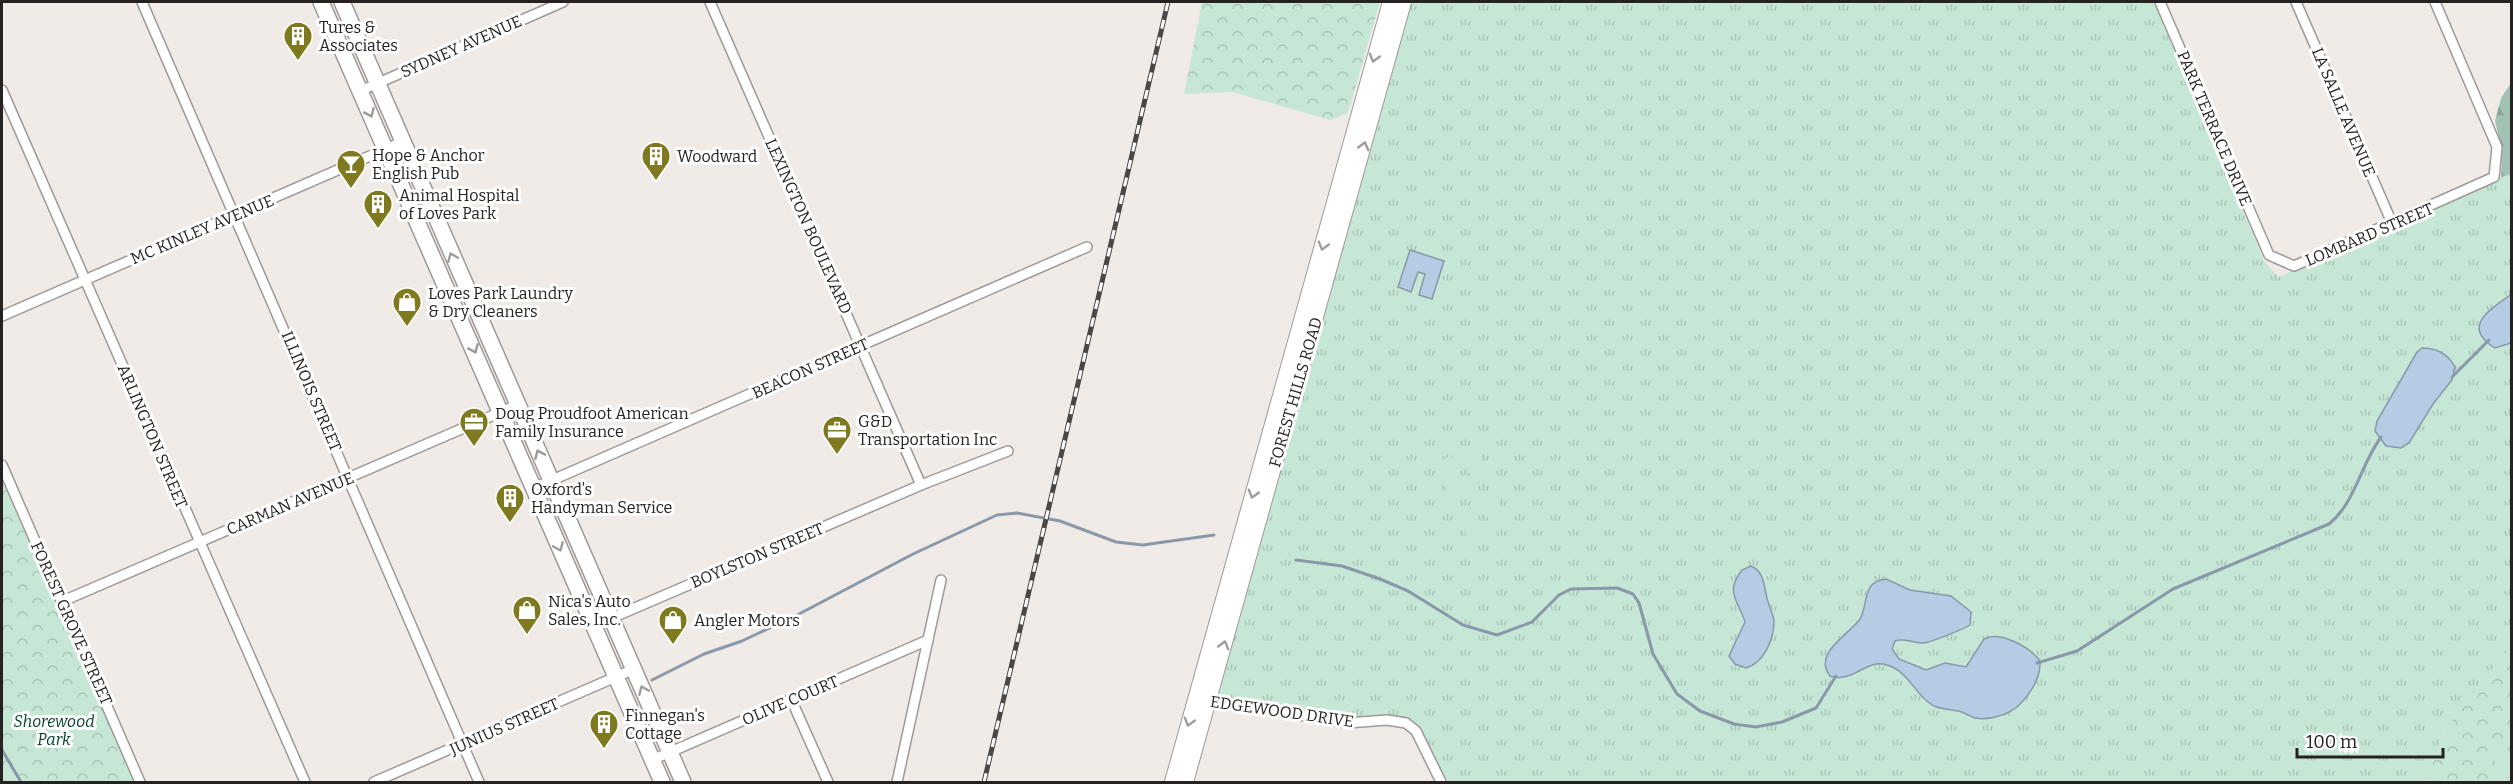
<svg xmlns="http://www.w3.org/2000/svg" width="2513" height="784" viewBox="0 0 2513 784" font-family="Bitter,serif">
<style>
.grass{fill:url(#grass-tufts)}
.forest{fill:url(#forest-firs)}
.park{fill:url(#park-crowns)}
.garden{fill:#c6e6d6}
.water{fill:#b4cce4;stroke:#8999aa;stroke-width:1.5}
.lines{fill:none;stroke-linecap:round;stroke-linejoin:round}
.stream{stroke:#8999aa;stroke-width:3}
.street-casing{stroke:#9f9997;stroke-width:12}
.secondary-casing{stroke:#9f9997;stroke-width:16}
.primary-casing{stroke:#9f9997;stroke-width:18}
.street{stroke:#fff;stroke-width:9}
.secondary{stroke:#fff;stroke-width:14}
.primary{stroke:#fff;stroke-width:15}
.rail-casing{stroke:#4a4745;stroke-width:5}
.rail{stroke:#fff;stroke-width:3;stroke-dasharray:9;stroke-linecap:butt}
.oneway{stroke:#9d9c9b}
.labels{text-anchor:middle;stroke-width:6;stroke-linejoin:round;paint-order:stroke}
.poi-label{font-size:16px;fill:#252221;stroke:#fff;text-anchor:start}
.street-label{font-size:16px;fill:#252221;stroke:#fff}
.park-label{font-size:16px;font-style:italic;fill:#00422c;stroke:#fff}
</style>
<defs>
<pattern id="grass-tufts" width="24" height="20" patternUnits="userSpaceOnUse" patternTransform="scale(1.5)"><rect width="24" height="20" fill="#c6e6d6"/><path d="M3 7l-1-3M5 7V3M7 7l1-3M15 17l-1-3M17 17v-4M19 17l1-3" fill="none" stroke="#aac5b7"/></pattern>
<pattern id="forest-firs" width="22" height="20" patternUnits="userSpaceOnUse" patternTransform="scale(1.5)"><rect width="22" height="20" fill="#a2c3b3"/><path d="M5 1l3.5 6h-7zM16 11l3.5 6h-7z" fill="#8ba79a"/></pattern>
<pattern id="park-crowns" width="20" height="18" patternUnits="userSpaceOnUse" patternTransform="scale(1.5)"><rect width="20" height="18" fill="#c6e6d6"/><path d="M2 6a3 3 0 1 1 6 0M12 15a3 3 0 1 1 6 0" fill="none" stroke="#aac5b7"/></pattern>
</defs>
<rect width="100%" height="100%" fill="#f1ebe8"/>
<polygon class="grass" points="1417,2 2155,2 2264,261 2279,277 2511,173 2511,647 2446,728 2426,782 1441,782 1416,724 1215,700 1408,5"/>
<polygon class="forest" points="2511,83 2511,173 2501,178 2502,151 2495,121 2501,98"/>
<g class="park">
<polygon points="1202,2 1380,2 1348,113 1330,120 1232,92 1184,94"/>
<polygon points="2,480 135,782 2,782"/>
<polygon points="2511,647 2511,782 2426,782 2446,728"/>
</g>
<g class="garden">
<polygon points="1476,446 1489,478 1474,484 1461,452"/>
<polygon points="1451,456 1464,488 1449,494 1436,462"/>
<polygon points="1496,495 1509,527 1494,533 1481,501"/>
<polygon points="1472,506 1485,538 1470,544 1457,512"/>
<polygon points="2504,741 2511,758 2512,776 2503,779 2489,748"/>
</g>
<g class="water">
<polygon points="1410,250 1444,261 1432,299 1419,295 1425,274 1418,272 1411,292 1398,287"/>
<path d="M2511 295V343L2495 348C2460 327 2491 308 2511 295Z"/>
<path d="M2422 348C2437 348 2448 354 2455 367L2452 380 2433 404 2409 443 2401 448 2386 446 2375 431 2377 421 2417 352Z"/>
<path d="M1751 566C1764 571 1764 586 1767 598 1769 606 1773 614 1774 621 1774 639 1764 663 1746 668L1735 664 1729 656 1745 622C1739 601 1724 593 1742 570Z"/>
<path d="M1886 579 1910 590 1951 596 1971 612 1970 625C1964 629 1931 642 1924 643 1913 644 1905 637 1895 641L1892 649 1899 659 1926 670 1945 663 1966 667 1984 639C2000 630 2031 648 2040 661 2041 678 2032 691 2022 702 2012 714 1990 721 1975 718 1969 716 1964 712 1958 711 1946 708 1937 710 1928 702 1913 690 1907 671 1887 665 1867 658 1852 684 1830 676 1812 653 1850 634 1860 619 1869 603 1861 582 1886 579Z"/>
</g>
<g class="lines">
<g class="stream">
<polyline points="2452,377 2489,340"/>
<polyline points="1296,560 1342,566 1380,579 1408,591 1463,625 1497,635 1532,622 1559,595 1571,589 1617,588 1633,594 1639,603 1653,654 1677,694 1700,711 1734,724 1756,727 1782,722 1816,708 1836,676"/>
<path d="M2037 663 2077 651 2173 589 2329 524C2355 503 2361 464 2381 437"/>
<polyline points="652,680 704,654 742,641 799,614 913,554 997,515 1017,513 1060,521 1116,542 1143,545 1214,535"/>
<polyline points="2,750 21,782"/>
</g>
<g class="street-casing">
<g id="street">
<polyline points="142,2 479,782"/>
<polyline points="710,2 921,485"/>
<polyline points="2160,2 2269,255 2294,266 2494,177 2497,147 2435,2"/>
<polyline points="2296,2 2392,223"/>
<polyline points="2,90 305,782"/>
<polyline points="360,91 563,2"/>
<polyline points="2,316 402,142"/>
<polyline points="2,465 140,782"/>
<polyline points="534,488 1087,247"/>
<polyline points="63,601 517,405"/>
<polyline points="593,626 921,485 1008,451"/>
<polyline points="791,699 828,782"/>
<polyline points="1204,699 1347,723 1387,720 1406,723 1416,731 1441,782"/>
<polyline points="652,760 928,640"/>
<polyline points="374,782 634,669"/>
<polyline points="897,782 941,580"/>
</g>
</g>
<g class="secondary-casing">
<g id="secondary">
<polyline points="1172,782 1390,2"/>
<polyline points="1186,782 1404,2"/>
</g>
</g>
<g class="primary-casing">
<g id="primary">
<polyline points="321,2 662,782"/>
<polyline points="342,2 683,782"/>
</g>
</g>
<use href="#street" class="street"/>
<use href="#secondary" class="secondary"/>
<use href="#primary" class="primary"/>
<g class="rail-casing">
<polyline id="rail" points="984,782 1168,2"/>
</g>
<use href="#rail" class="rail"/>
</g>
<defs><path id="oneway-chevron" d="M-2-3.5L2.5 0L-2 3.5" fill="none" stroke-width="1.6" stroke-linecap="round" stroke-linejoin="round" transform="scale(1.5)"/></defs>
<g class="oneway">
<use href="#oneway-chevron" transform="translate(1374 58) rotate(106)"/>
<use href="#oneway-chevron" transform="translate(370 113) rotate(66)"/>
<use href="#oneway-chevron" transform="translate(1364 146) rotate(-75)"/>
<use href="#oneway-chevron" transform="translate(1323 246) rotate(106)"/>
<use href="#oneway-chevron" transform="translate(452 257) rotate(-113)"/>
<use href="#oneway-chevron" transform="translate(474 349) rotate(66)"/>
<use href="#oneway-chevron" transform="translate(539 454) rotate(-114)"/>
<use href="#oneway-chevron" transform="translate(1253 494) rotate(106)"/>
<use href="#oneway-chevron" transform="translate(559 547) rotate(67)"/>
<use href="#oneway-chevron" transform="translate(1224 645) rotate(-74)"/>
<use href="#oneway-chevron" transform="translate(643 690) rotate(-113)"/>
<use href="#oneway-chevron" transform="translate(1189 722) rotate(106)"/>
</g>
<defs>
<g id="building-pin" transform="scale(1.5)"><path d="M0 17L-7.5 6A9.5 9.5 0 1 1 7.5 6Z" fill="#7f791f" stroke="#fff"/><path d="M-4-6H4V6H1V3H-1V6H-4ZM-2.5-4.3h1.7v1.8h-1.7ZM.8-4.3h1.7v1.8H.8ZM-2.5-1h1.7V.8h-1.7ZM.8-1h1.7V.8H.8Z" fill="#fff"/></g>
<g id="bar-pin" transform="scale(1.5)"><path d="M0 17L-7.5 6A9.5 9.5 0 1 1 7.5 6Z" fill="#7f791f" stroke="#fff"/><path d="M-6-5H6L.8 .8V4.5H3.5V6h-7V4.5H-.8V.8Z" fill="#fff"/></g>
<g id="shop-pin" transform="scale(1.5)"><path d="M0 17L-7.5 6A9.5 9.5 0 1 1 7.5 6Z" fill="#7f791f" stroke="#fff"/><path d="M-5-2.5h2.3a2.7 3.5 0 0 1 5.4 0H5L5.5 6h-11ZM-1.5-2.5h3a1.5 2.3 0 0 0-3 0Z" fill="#fff"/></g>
<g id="office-pin" transform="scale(1.5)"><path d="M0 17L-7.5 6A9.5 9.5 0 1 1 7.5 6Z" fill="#7f791f" stroke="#fff"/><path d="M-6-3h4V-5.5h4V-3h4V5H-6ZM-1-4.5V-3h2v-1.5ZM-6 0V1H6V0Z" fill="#fff"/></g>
</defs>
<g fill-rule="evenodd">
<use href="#building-pin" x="298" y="36"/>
<use href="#building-pin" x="656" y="156"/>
<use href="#bar-pin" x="351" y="164"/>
<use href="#building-pin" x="378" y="204"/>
<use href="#shop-pin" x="407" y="302"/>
<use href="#office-pin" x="474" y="422"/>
<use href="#office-pin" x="837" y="430"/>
<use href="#building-pin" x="510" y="498"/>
<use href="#shop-pin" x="527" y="610"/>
<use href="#shop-pin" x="673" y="620"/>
<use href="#building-pin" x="604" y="724"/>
</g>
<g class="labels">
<g class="poi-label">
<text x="319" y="33">Tures &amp;<tspan x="319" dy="18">Associates</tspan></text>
<text x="372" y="161">Hope &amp; Anchor<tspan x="372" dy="18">English Pub</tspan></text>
<text x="677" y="162">Woodward</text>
<text x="399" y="201">Animal Hospital<tspan x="399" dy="18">of Loves Park</tspan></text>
<text x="428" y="299">Loves Park Laundry<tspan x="428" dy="18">&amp; Dry Cleaners</tspan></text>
<text x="495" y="419">Doug Proudfoot American<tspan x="495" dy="18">Family Insurance</tspan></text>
<text x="858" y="427">G&amp;D<tspan x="858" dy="18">Transportation Inc</tspan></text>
<text x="531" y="495">Oxford's<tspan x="531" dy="18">Handyman Service</tspan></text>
<text x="548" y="607">Nica's Auto<tspan x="548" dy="18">Sales, Inc.</tspan></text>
<text x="694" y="626">Angler Motors</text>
<text x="625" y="721">Finnegan's<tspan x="625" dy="18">Cottage</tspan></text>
</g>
<g class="street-label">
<text transform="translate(461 46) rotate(-24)" y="6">SYDNEY AVENUE</text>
<text transform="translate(2344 112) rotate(67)" y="6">LA SALLE AVENUE</text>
<text transform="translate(2215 128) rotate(67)" y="6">PARK TERRACE DRIVE</text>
<text transform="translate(809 226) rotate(66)" y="6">LEXINGTON BOULEVARD</text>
<text transform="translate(202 229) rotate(-23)" y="6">MC KINLEY AVENUE</text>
<text transform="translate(2369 234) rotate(-23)" y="6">LOMBARD STREET</text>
<text transform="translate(810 368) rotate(-24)" y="6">BEACON STREET</text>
<text transform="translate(312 391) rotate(67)" y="6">ILLINOIS STREET</text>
<text transform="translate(1295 392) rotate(-74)" y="6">FOREST HILLS ROAD</text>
<text transform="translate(153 436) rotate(67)" y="6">ARLINGTON STREET</text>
<text transform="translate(290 503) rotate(-23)" y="6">CARMAN AVENUE</text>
<text transform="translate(757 555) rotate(-23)" y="6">BOYLSTON STREET</text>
<text transform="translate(72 623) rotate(66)" y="6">FOREST GROVE STREET</text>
<text transform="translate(790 700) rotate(-23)" y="6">OLIVE COURT</text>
<text transform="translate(1282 711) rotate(8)" y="6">EDGEWOOD DRIVE</text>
<text transform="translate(504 726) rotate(-24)" y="6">JUNIUS STREET</text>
</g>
<g class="park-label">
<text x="54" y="727">Shorewood<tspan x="54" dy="18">Park</tspan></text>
</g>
</g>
<rect width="2513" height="784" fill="none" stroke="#252221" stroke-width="6"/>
<path d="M2297 748v9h146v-9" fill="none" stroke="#252221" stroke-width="3"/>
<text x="2306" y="748" font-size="18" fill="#252221" stroke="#ffffff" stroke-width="4.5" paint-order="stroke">100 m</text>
</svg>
